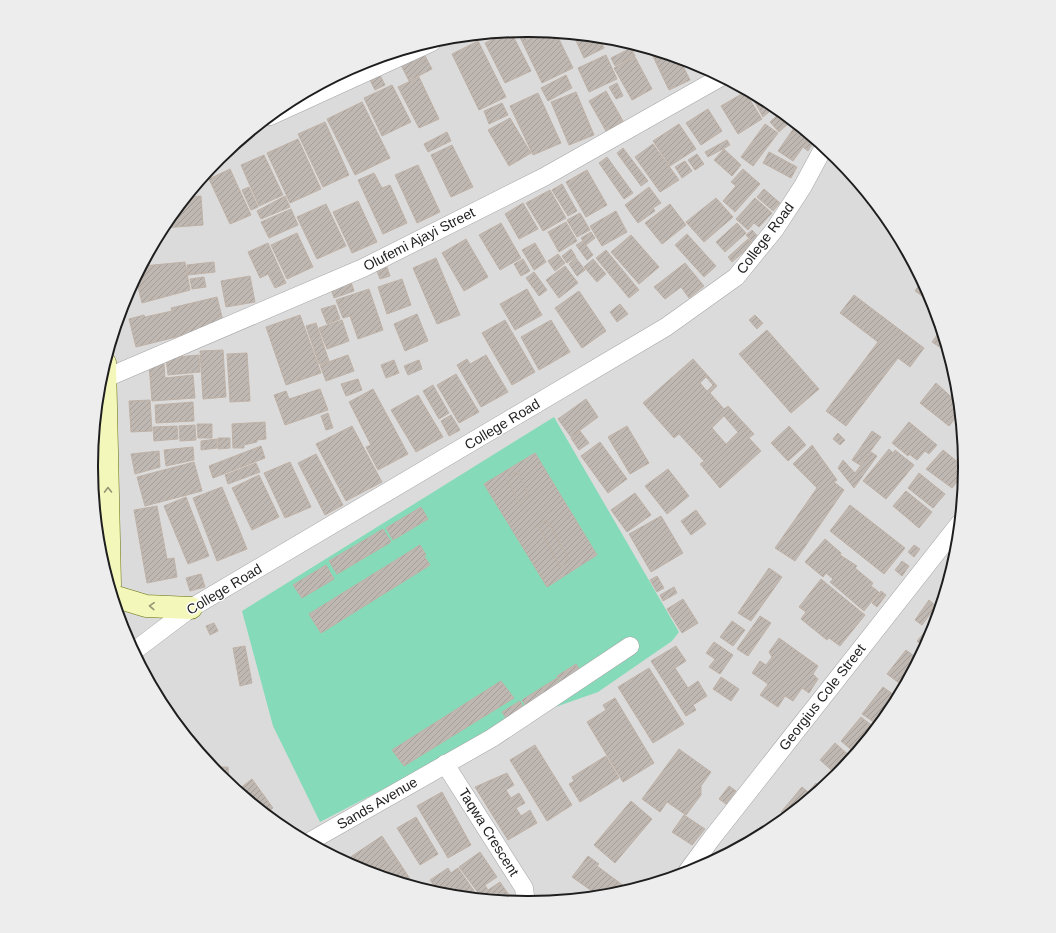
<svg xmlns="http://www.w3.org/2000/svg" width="1056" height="933" viewBox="0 0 1056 933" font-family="Arial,sans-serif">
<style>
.residential{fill:#dcdbdb}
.pitch{fill:#85dbb9}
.building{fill:url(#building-hatch);stroke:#bfb2a7;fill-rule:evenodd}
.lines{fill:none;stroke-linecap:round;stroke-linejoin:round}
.street-casing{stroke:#a5a5a5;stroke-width:19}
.secondary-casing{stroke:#657009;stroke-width:23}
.street{stroke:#fff;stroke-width:18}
.secondary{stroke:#f4f7ba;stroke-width:22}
.oneway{stroke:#949574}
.labels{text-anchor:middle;stroke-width:3;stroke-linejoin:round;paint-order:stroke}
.street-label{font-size:14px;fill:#1e1e1e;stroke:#fff}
.rim{fill:none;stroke:#1e1e1e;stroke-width:2}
</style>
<defs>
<pattern id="building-hatch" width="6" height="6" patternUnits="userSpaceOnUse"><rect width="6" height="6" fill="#bfb7b1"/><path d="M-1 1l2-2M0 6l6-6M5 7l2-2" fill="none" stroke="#a49d98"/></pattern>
</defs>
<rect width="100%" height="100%" fill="#eeebe4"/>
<circle class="residential" cx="528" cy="467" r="435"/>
<polygon class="pitch" points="554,417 679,632 672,641 598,692 510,723 320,822 273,726 242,611"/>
<g class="building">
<polygon points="528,30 556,33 573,68 542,83 517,31"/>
<polygon points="508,32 511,32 531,71 505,83 485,43"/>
<polygon points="573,34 599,37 604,48 584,58"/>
<polygon points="478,41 506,97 479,110 452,54"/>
<polygon points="631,48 635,56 615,66 611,58"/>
<polygon points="650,50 679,58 690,80 669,90"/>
<polygon points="424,54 432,69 409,81 401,65"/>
<polygon points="606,55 617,79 589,92 578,68"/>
<polygon points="635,57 652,89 632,100 614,68"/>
<polygon points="380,75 385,85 375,90 370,80"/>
<polygon points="566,75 572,88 548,101 541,88"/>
<polygon points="419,77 439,119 419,128 398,87"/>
<polygon points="617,83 623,96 616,99 609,87"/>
<polygon points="392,85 411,122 382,136 364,98"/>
<polygon points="606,91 623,121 606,131 589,101"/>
<polygon points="576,92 594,135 569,145 551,102"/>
<polygon points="745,92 762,119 738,134 721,106"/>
<polygon points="749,92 771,104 775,107 763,117"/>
<polygon points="538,93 561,143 533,155 510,106"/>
<polygon points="362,102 390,158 355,175 327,119"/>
<polygon points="502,103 508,115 489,124 484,111"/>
<polygon points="708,109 722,131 701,145 686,123"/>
<polygon points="781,112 791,121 779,132 770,122"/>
<polygon points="510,118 531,153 509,166 488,130"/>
<polygon points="325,122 349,175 323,187 298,134"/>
<polygon points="679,124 696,149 670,166 653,141"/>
<polygon points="765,124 778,133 753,166 741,157"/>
<polygon points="796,125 815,140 808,151 803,147 793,161 778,151"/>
<polygon points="447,132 451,141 428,152 424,144"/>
<polygon points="298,139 321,189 290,203 267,153"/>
<polygon points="727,140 730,145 708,157 705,152"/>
<polygon points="653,144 679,180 660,192 635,157"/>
<polygon points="452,145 473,187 451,197 431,155"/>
<polygon points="623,148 648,181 641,186 617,153"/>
<polygon points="724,149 741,165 732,176 714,160"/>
<polygon points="769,152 797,167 791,178 763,163"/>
<polygon points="697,154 704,164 695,170 688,160"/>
<polygon points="264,155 283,195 259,206 241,165"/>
<polygon points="607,157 633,193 624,199 599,163"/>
<polygon points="685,161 692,171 682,178 675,167"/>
<polygon points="418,165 440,212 417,223 395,175"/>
<polygon points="230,169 251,215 230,224 209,179"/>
<polygon points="743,169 760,184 735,212 723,201 736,186 731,182"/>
<polygon points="587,170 607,205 586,217 566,182"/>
<polygon points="374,173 382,188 390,185 407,223 383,234 358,180"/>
<polygon points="562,184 577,211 568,216 552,190"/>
<polygon points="249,187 258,207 251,210 242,190"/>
<polygon points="649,187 661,203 653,208 655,211 638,223 625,205"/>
<polygon points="764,189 780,203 773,211 757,197"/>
<polygon points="550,190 566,218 543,231 526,203"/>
<polygon points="201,196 203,225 163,228 187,197"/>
<polygon points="285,196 290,207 261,219 257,211"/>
<polygon points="716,198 733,217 704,242 686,222"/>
<polygon points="755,198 772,213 759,227 754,223 748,230 736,219"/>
<polygon points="358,201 377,242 352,253 333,212"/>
<polygon points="523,203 538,229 519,239 505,214"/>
<polygon points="326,204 346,246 317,259 297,217"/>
<polygon points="670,204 686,225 662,244 645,223"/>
<polygon points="291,209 298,225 269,238 261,222"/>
<polygon points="616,211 627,232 602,246 590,226"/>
<polygon points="580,213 590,230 577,237 567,220"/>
<polygon points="566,222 577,241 559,252 548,232"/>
<polygon points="501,223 521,258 500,270 479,235"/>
<polygon points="737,223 746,233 725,252 716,242"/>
<polygon points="752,230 760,239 754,244 746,235"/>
<polygon points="591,232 595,238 586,245 581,238"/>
<polygon points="297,233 313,267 287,279 271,245"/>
<polygon points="687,234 716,266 704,277 675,245"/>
<polygon points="631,235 659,267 639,284 611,252"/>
<polygon points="466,239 488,277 464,291 442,253"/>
<polygon points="748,239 753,244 732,262 728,257"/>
<polygon points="583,241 593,255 587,260 576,245"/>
<polygon points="268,243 286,283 275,288 268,274 260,278 248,252"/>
<polygon points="535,243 546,262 534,270 522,250"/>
<polygon points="571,249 576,257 567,263 562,256"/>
<polygon points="606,250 639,290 629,298 596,258"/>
<polygon points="558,254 565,263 555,271 548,261"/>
<polygon points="436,258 460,315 437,324 413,268"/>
<polygon points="576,258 585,270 577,276 569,264"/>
<polygon points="523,259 530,271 521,276 514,264"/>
<polygon points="593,259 606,274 597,282 584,267"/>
<polygon points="185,262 190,290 142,303 136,279 143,266"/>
<polygon points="214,262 215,272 188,275 187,265"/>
<polygon points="685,263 704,286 689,298 681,287 665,299 654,287"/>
<polygon points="565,266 578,283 559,298 546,280"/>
<polygon points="387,267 390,276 380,279 377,271"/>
<polygon points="534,272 547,290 539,296 526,278"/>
<polygon points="250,276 255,302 226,307 221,281"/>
<polygon points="204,277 206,287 192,289 190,279"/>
<polygon points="402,279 411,305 387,314 378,287"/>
<polygon points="922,281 931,300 932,303 915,291"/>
<polygon points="351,282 354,291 334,298 331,289"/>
<polygon points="369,289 383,330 358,339 350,316 343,318 336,300"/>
<polygon points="527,289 542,315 515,330 500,304"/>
<polygon points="579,291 606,331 582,348 555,308"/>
<polygon points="854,295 924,348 910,367 898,358 846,426 826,411 878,342 840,313"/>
<polygon points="217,297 224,325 136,347 129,319 144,315 145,317 172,311 171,308"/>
<polygon points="620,304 628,314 617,322 610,312"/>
<polygon points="335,305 340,319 327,324 321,309"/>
<polygon points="417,314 428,341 405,351 394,324"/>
<polygon points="300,315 321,373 286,385 266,327"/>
<polygon points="755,315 763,323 757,329 749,320"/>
<polygon points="342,320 349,341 327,349 319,328"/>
<polygon points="505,320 535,372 512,385 482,333"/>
<polygon points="551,320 570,352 539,370 521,337"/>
<polygon points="316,323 329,361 319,364 306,326"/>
<polygon points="767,330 819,389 791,413 739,354"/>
<polygon points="940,331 941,332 947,352 932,342"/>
<polygon points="223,350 226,397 203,399 200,351"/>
<polygon points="247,353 250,401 230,402 227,354"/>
<polygon points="199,355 200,372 168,375 166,358"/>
<polygon points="348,355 354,371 326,381 320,365"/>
<polygon points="486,355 508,392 481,407 457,365 467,359 470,364"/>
<path d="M693 359 717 386 710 393 724 409 728 406 754 434 749 438 761 451 720 488 700 464 704 461 679 434 674 438 643 403ZM706 377 713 385 707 391 700 383ZM724 416 738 432 726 444 712 428Z"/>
<polygon points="394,360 399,373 386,378 381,365"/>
<polygon points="419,360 422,369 408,375 404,366"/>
<polygon points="164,364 165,378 193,375 195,398 152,401 149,365"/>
<polygon points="456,374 479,412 459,423 437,385"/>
<polygon points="358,379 362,390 346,396 341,384"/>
<polygon points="936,383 958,403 959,408 953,414 957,416 949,426 920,403"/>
<polygon points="433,385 449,413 439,419 423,391"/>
<polygon points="320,389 328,410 285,425 274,395 286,391 289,399"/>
<polygon points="373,389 408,454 378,470 366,447 371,445 349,402"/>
<polygon points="418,395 443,437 416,452 391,410"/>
<polygon points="586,399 598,417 571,437 558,419"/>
<polygon points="150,400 152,431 131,432 129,401"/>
<polygon points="193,402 194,421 156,423 155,405"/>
<polygon points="328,413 333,428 326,430 321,416"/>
<polygon points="451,415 460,430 449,436 441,421"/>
<polygon points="265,422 266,439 257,440 257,442 244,445 244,448 233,448 232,424"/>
<polygon points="909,422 937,445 929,454 925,451 917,460 909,454 908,456 892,443"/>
<polygon points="960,423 961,434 955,429"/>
<polygon points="197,424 212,424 212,438 198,438"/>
<polygon points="195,425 196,440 180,441 179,426"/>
<polygon points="177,426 178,439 154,441 153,427"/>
<polygon points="352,426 382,482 346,501 316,444"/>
<polygon points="627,426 649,463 630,474 608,437"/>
<polygon points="789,426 806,445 788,461 771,443"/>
<polygon points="580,431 589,443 579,450 571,438"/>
<polygon points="872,431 881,437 860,465 852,460"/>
<polygon points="838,433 845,440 840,445 833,439"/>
<polygon points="218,438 230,438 230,448 218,449"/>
<polygon points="217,439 217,448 201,450 201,441"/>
<polygon points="600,442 627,479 608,493 581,456"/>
<polygon points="812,445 837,480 834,482 844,490 795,561 775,548 817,488 793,464"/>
<polygon points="261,446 265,458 213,478 209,466"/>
<polygon points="193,447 194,460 166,466 164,450"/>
<polygon points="889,449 893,453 895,450 914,465 886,499 863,481"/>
<polygon points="943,450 964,467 963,480 960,478 952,488 926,469"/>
<polygon points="159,451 160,467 135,474 131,454"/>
<polygon points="871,452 877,456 854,488 838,468 843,460 855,473"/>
<path d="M535 453 597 555 547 587 484 484ZM517 472 529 496 519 502 506 478ZM547 520 570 561 560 567 538 525Z"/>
<polygon points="316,454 343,505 325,515 298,463"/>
<polygon points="194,462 202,491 145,506 137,477"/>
<polygon points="290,462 311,507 285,518 264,473"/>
<polygon points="256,463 260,472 228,484 225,475"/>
<polygon points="668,469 689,496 667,514 645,486"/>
<polygon points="517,472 529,496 519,502 506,478"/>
<polygon points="919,473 945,494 933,508 908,488"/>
<polygon points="259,475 279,517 252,530 232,488"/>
<polygon points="222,487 247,549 217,561 193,498"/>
<polygon points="906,491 932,512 919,528 893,506"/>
<polygon points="635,493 651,515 627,532 611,510"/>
<polygon points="186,497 209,556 188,564 164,506"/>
<polygon points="850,505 905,548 884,574 830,531"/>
<polygon points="157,506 167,559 174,558 177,577 147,583 134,510"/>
<polygon points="421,507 428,519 393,540 386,528"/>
<polygon points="696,510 706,524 691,535 681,521"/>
<polygon points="661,516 683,553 651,572 629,534"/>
<polygon points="547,520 570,561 560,567 538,525"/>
<polygon points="383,529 391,542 337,574 329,561"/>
<polygon points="825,539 841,553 840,555 857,566 855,568 873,583 871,586 879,592 864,611 830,582 833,579 826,573 823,577 805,562"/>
<polygon points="420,545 426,555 424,556 430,565 321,633 309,614"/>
<polygon points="914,545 920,549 914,557 908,552"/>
<polygon points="902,561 909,566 902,576 895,570"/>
<polygon points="326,565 334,579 302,598 293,585"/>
<polygon points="769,568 782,577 751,621 738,613"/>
<polygon points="201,574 205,587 190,591 186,578"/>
<polygon points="657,576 664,588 657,592 650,580"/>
<polygon points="821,579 865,615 840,646 829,638 827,640 801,619 806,612 799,607"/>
<polygon points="674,587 677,593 663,601 660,595"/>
<polygon points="881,591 886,595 877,607 872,603"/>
<polygon points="683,599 698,623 682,633 667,609"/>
<polygon points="929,600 936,606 922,625 915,620"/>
<polygon points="760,616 771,623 748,656 737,649"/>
<polygon points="935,620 931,634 924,648 917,641"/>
<polygon points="732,621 745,630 733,646 720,637"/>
<polygon points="214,623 218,631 210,635 206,626"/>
<polygon points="779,638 818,666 813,674 818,679 809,693 802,688 793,701 785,696 778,707 760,695 768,684 752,673 760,661 766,665 772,657 769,652"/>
<polygon points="714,642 733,655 720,674 709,667 715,659 706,653"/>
<polygon points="245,646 252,683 240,686 233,648"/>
<polygon points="676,646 686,661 675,668 688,688 698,681 707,696 693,705 696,710 686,716 651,661"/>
<polygon points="906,650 918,659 903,686 887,674"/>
<polygon points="576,664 581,672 562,683 557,676"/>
<polygon points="649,668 684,724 653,743 618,687"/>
<polygon points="721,677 739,689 731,701 713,689"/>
<polygon points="557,678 561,684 526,706 522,700"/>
<polygon points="501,681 514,698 404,766 392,750"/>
<polygon points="883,687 897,697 891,709 878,725 862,714"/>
<polygon points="615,698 654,763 623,782 587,722 606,710 603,705"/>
<polygon points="520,701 524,708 506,718 502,712"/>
<polygon points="861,717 875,728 855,753 841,741"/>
<polygon points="195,738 195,746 190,740"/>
<polygon points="835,743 851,757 837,775 820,760"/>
<polygon points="535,745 572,805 547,821 510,760"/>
<polygon points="679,749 711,772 701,786 701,795 686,815 667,802 660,812 642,799"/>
<polygon points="606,756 619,778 580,802 569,784 574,781 572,777"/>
<polygon points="213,767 228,767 229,783 219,775"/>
<polygon points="507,773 514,785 506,790 511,798 519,793 525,803 516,808 521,816 530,810 537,823 508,840 475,787"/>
<polygon points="252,779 273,808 265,813 244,795 239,789"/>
<polygon points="816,783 822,788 787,816 781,812 802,787 808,792"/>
<polygon points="729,786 736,791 726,804 719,799"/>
<polygon points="442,792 471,845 448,858 417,806"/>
<polygon points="631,801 652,819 615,863 594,845"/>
<polygon points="684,815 705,829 692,845 672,832"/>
<polygon points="416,817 438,854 420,865 397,828"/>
<polygon points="382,836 414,885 414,886 361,870 354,866 349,858"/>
<polygon points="480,852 497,877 485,885 488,890 500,882 514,902 482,898 459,867"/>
<polygon points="344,854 350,864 338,857"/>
<polygon points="588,856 599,864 597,866 628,889 626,891 599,896 572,877"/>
<polygon points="448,868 451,873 458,868 479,898 440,894 430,880"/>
</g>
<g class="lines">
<g class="street-casing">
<g id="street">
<polyline points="270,116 432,42"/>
<polyline points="106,378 363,268 544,177 721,77"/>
<polyline points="134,651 191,608 666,327 736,277 775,229 803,186 824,147"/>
<polyline points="445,764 524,888 526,903"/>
<polyline points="309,842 492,738 630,646"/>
<polyline points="687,872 712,838 959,524"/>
</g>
</g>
<g class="secondary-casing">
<g id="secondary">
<polyline points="105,363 110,585"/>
<polyline points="113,596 146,606 191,608"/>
</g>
</g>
<use href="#street" class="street"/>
<use href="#secondary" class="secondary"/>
</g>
<defs><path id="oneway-chevron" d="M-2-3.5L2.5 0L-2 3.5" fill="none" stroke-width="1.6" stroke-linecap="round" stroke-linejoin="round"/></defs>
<g class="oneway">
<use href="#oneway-chevron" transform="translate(108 490) rotate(-91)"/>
<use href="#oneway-chevron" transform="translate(152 606) rotate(-177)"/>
</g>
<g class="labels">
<g class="street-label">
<text transform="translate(765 238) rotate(-53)" y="5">College Road</text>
<text transform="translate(419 239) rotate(-27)" y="5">Olufemi Ajayi Street</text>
<text transform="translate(502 424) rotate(-31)" y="5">College Road</text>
<text transform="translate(224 589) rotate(-31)" y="5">College Road</text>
<text transform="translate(822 697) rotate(-52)" y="5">Georgius Cole Street</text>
<text transform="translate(377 803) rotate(-30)" y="5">Sands Avenue</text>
<text transform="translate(489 832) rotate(58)" y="5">Taqwa Crescent</text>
</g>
</g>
<path d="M0 0H1056V933H0ZM527 37H529A429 429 0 0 1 958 466V467A429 429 0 0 1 529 896H527A429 429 0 0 1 98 467V466A429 429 0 0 1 527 37Z" fill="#ededed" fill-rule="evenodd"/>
<path class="rim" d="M527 37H529A429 429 0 0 1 958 466V467A429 429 0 0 1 529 896H527A429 429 0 0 1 98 467V466A429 429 0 0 1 527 37Z"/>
</svg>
